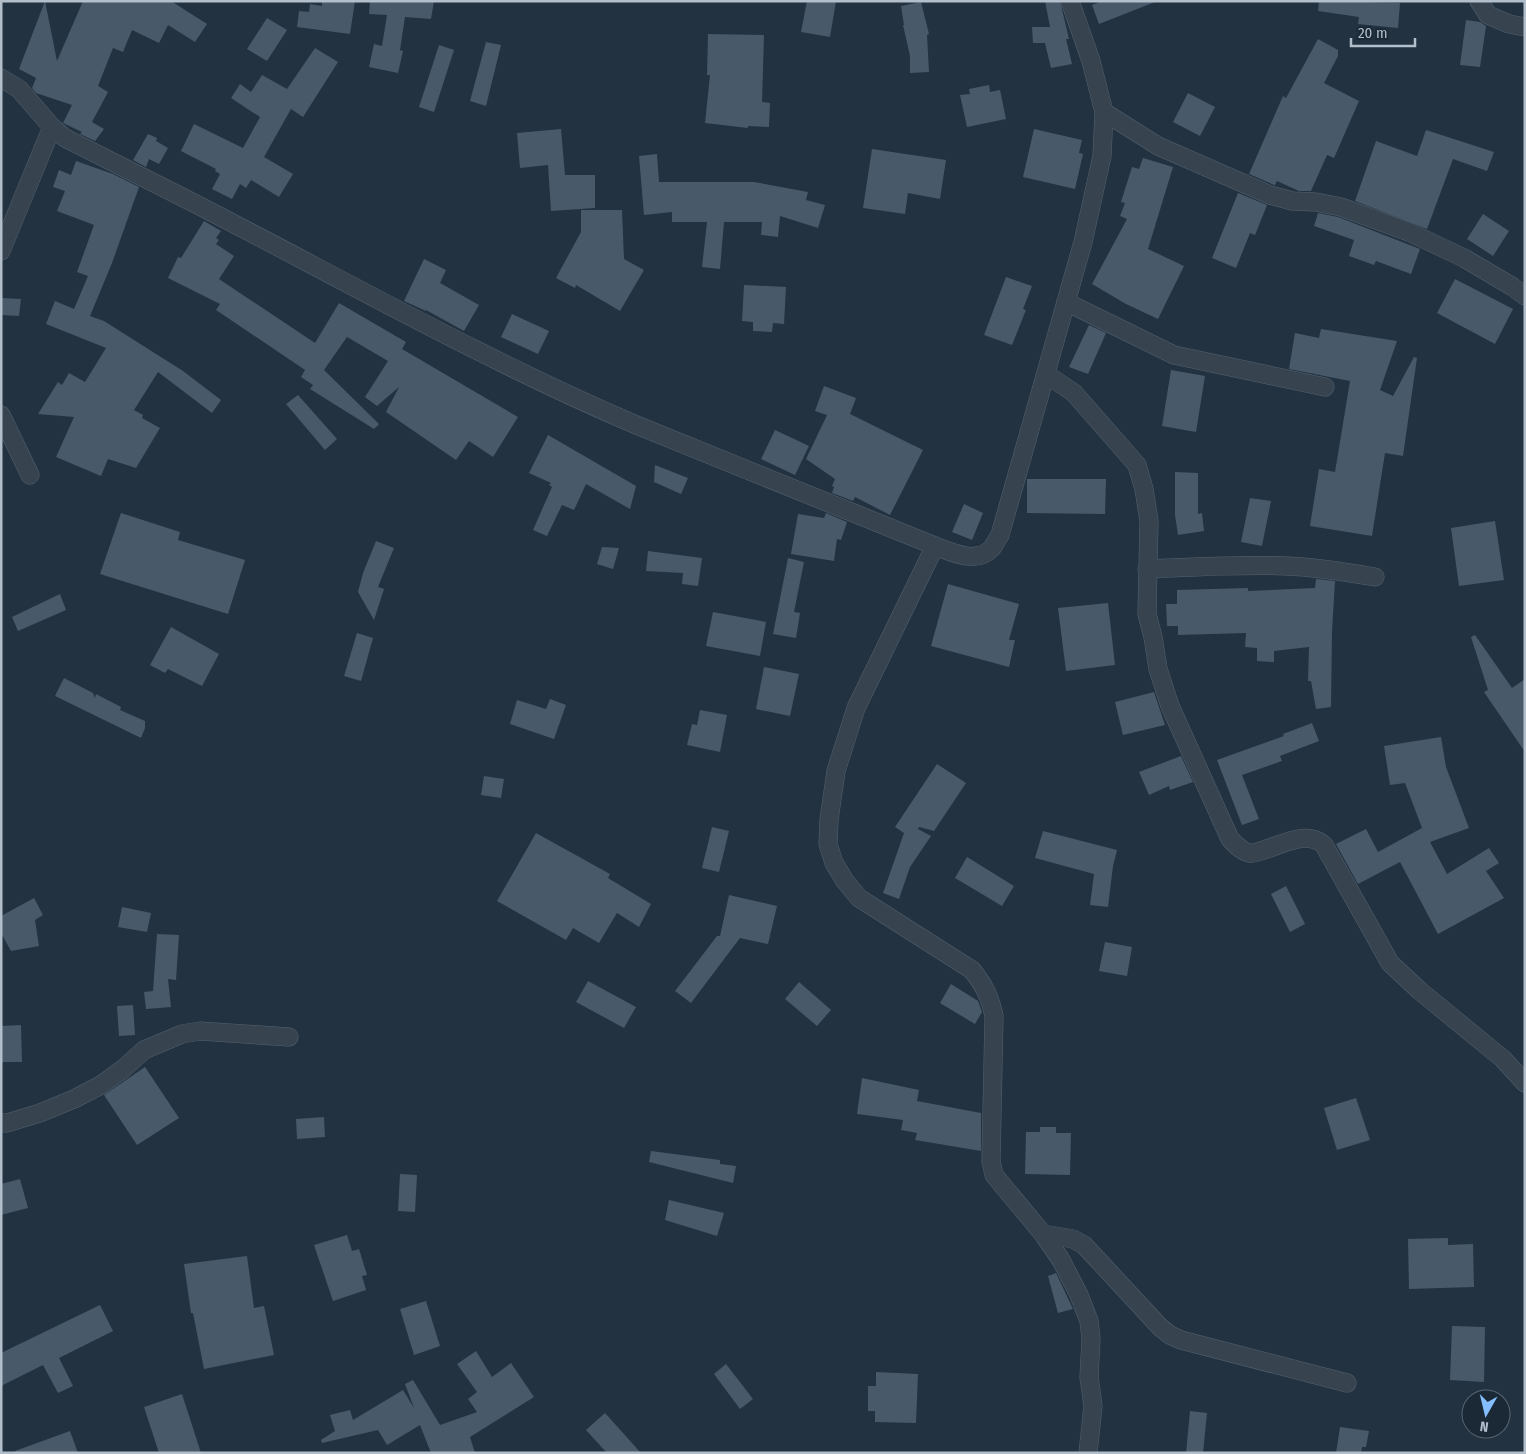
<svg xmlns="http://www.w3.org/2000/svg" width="1526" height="1454" viewBox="0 0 1526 1454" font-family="'Fira Sans Condensed',sans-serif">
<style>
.building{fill:#48596a}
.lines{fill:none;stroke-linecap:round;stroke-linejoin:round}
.minor-casing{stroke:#54616e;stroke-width:19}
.minor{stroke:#374450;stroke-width:18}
</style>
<rect width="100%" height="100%" fill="#223241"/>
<g class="building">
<polygon points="45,1 57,61 83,1 171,1 207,24 195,42 168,25 159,43 132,30 123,52 113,48 98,86 108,92 92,122 104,129 95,141 80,134 82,132 63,123 72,105 36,93 32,88 36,78 19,69"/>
<polygon points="322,1 355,1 350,34 297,27 299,11 309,12 310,4 322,6"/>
<polygon points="370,1 434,1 431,19 405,17 400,50 403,51 398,73 369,67 374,44 382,46 387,15 369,14"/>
<polygon points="807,1 836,1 830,37 801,32"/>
<polygon points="1045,1 1060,1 1069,39 1066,39 1072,64 1051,68 1045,43 1033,43 1032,27 1050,27"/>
<polygon points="1102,1 1154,1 1155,2 1099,24 1092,5"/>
<polygon points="1319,1 1400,3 1398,28 1358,24 1359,17 1318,11"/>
<polygon points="921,2 929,34 927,35 929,72 910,73 910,56 903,25 904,25 901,6"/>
<polygon points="267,18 287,30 267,61 247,49"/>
<polygon points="1466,20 1480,22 1486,26 1480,67 1460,65"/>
<polygon points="708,34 764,35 762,102 770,103 769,127 748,126 748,128 705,123 710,75 707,75"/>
<polygon points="1318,39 1338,50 1338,56 1324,83 1359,101 1334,158 1327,155 1311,191 1299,191 1277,181 1275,185 1274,185 1249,174 1283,96 1286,98"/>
<polygon points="486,42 501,45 486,106 470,101"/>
<polygon points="439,45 454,50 434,112 419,107"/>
<polygon points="315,48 338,62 303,117 291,109 264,157 293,174 279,197 251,180 246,188 240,184 232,199 212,189 220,174 215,171 216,169 181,151 194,124 243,148 260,117 231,98 240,84 251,92 262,75 287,89"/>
<polygon points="989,85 990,92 1000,90 1006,119 967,127 960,95 970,94 969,89"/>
<polygon points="1188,93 1215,107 1200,136 1173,122"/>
<polygon points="561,129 565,175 595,175 595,208 551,211 548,165 520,168 517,133"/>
<polygon points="1034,129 1082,140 1079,153 1083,154 1075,189 1023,177"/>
<polygon points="1426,130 1494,152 1487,171 1453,159 1427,229 1355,201 1376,141 1417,156"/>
<polygon points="148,134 157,138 156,141 168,148 159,164 149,159 146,167 133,160"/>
<polygon points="872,149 946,160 940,199 908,193 905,214 863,208"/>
<polygon points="657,154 659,182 754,182 808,192 806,200 825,205 818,228 780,216 778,237 761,235 762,222 724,222 720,269 702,267 707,222 672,222 672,212 644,215 639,156"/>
<polygon points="1143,158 1173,167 1148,249 1184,266 1158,319 1126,304 1092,284 1127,219 1120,216 1125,203 1121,202 1132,167 1139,169"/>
<polygon points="76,161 113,174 139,187 112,263 90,316 104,321 183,371 221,400 212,413 158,372 134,410 143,415 142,418 160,428 136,468 108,459 101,476 56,457 74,417 38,414 58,382 62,385 69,373 85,382 106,348 46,324 55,301 74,309 88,276 77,272 94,225 57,211 65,191 53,187 59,170 71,175"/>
<polygon points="1238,193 1267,205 1255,235 1250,233 1236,268 1212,258"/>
<polygon points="581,210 622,210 624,259 644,270 620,311 576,285 575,288 556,278 581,232"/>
<polygon points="1318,213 1338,217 1420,249 1411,274 1376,261 1374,265 1349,256 1354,240 1314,226"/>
<polygon points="1483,214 1509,231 1493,256 1467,239"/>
<polygon points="204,221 221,231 216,238 219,240 216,244 234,256 219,279 315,343 339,303 406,342 402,349 518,417 493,457 469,441 456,460 386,412 399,387 377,406 365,397 388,361 347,337 324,370 379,424 374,429 310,389 313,385 301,377 305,370 216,310 220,304 168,278 178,257 181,258"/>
<polygon points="424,259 446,270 440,283 479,305 464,331 426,310 426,311 404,301"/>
<polygon points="1006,277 1032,286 1023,309 1026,310 1012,345 984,335"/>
<polygon points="1455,279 1513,309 1495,344 1437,313"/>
<polygon points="744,285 786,287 784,324 773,323 772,332 753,331 753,322 742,321"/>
<polygon points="1,298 21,299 19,316 1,315"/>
<polygon points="512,314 549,331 538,354 501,337"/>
<polygon points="1089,325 1106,333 1088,374 1069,367"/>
<polygon points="1321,329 1397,341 1380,390 1393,396 1414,357 1417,358 1403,456 1385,453 1372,536 1310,526 1319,469 1335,472 1350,381 1289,369 1295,333 1319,338"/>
<polygon points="1171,370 1205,376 1196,432 1162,426"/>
<polygon points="824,386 856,398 850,414 923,450 890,515 855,497 853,501 832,493 834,487 832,486 835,479 806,459 827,415 815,411"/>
<polygon points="298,395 337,439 325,450 286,404"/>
<polygon points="775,430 809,446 795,475 761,459"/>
<polygon points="548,435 636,486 630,509 586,484 574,510 562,505 547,536 533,530 552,487 549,485 551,483 529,473"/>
<polygon points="655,465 688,478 681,494 654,482"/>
<polygon points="1175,472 1198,473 1198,514 1202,513 1204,531 1178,535 1175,515"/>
<polygon points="1027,479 1106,479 1105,514 1027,513"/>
<polygon points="1250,498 1271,501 1262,546 1241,542"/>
<polygon points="964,504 983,513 972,540 952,532"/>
<polygon points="121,513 180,532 178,540 245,560 228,614 100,574"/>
<polygon points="826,513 847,522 841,540 837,539 834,561 791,554 798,514 824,518"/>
<polygon points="1495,521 1504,580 1459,586 1451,528"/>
<polygon points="376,541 394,548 378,587 384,589 374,620 358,592 363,573"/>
<polygon points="602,547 619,548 613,569 597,564"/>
<polygon points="648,551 702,558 698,586 682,584 683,573 646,571"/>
<polygon points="788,558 804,562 794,612 800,613 796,638 773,634"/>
<polygon points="1316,579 1335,581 1332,631 1331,707 1316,709 1311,681 1308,681 1309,647 1274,651 1274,662 1257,661 1257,648 1245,647 1246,633 1178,635 1178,626 1167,626 1166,604 1177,604 1177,590 1248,588 1248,591 1315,588"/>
<polygon points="948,584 1019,604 1009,640 1015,640 1009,667 931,646"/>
<polygon points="60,594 66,610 18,631 12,617"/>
<polygon points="1108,603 1115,665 1066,671 1058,608"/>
<polygon points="713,612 766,622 760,656 706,646"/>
<polygon points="171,627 219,654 202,686 168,669 165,673 150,665"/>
<polygon points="357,633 373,638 361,681 344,676"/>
<polygon points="1475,635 1512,688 1525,679 1525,752 1484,692 1488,690 1471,637"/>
<polygon points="764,667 799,674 790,716 756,709"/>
<polygon points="64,678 93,693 95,698 96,694 121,707 120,710 145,721 145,728 141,738 55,696"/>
<polygon points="1154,692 1165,725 1123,735 1115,702"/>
<polygon points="550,699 566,705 554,739 510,724 517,700 546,709"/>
<polygon points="700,710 727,715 720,752 687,745 692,724 697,725"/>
<polygon points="1312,723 1319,741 1280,756 1282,761 1242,775 1259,819 1242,825 1217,760 1284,736 1283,734"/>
<polygon points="1441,737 1446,767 1469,828 1430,842 1447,874 1489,848 1499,863 1486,871 1504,898 1438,934 1400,862 1358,884 1336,844 1366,829 1378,852 1422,828 1405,783 1390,785 1384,746"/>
<polygon points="1181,756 1193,782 1170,790 1169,786 1149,795 1139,772"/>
<polygon points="937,764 966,783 934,831 919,827 918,829 931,836 910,867 899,899 883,893 904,833 895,827"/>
<polygon points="484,776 504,779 501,798 481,795"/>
<polygon points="712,827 729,831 719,872 702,868"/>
<polygon points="1043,831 1117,850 1113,866 1108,907 1090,905 1094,874 1035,858"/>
<polygon points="536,833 610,874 608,878 651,904 639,927 617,913 599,943 573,928 566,940 497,901"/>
<polygon points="967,857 1014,886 1002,906 955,878"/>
<polygon points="1286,886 1305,924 1290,932 1271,894"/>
<polygon points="729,895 777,906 768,944 740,938 691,1003 675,991 717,936 720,936"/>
<polygon points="34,898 43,915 35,920 39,946 11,951 1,933 1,916"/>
<polygon points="122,907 151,913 147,932 118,927"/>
<polygon points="157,934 179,935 176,980 168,979 171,1007 146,1009 144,992 153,991"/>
<polygon points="1105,942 1132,947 1127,976 1099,971"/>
<polygon points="588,981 636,1007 624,1028 576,1002"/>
<polygon points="799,982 831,1010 817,1026 785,999"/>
<polygon points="951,984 978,1001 982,1012 975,1024 940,1003"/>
<polygon points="133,1005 135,1035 119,1036 117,1006"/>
<polygon points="21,1025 22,1062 1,1062 1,1026"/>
<polygon points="145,1067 179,1118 137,1145 104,1095"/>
<polygon points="862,1078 919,1090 917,1101 981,1113 981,1151 915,1140 917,1133 901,1130 903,1120 857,1114"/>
<polygon points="1356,1098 1370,1140 1337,1150 1324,1108"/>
<polygon points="324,1117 325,1137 297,1139 296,1119"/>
<polygon points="1040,1127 1056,1127 1056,1133 1071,1133 1070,1175 1025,1174 1026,1132 1040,1132"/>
<polygon points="651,1151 720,1160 720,1164 736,1166 733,1183 649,1162"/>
<polygon points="400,1174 417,1175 415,1212 398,1211"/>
<polygon points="20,1179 28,1208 1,1215 1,1184"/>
<polygon points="669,1200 724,1213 717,1236 665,1220"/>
<polygon points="347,1235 352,1251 359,1249 367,1275 362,1276 366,1290 333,1301 314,1245"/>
<polygon points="1448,1238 1448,1245 1473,1244 1474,1287 1409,1289 1408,1239"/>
<polygon points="247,1256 254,1308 264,1306 274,1355 204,1369 193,1313 191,1313 184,1264"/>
<polygon points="1056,1273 1073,1309 1058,1313 1048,1276"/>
<polygon points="426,1301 440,1346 414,1355 400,1309"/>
<polygon points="100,1305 113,1331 59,1358 73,1386 58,1393 43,1365 1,1386 1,1353"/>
<polygon points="1452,1326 1485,1327 1484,1382 1450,1380"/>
<polygon points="476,1351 492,1377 511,1363 534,1397 470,1437 475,1453 431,1453 420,1425 387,1445 378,1430 322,1443 321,1440 335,1431 330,1415 350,1410 353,1420 403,1390 414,1408 405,1384 413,1380 440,1425 477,1412 468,1399 477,1392 457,1364"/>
<polygon points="726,1364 753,1399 740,1409 714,1374"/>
<polygon points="876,1372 918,1374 916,1423 875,1422 875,1411 868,1411 868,1386 876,1386"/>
<polygon points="182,1394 201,1453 159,1453 144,1407"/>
<polygon points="1190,1411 1207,1413 1203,1453 1186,1453"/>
<polygon points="605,1413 641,1453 607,1453 586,1430"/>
<polygon points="1340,1427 1369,1431 1366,1447 1362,1447 1361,1453 1336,1453"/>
<polygon points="70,1431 78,1453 16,1453 15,1451"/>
</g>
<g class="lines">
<g class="minor-casing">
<g id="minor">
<polyline points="1479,1 1488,15 1509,24 1525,27"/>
<path d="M1 78 19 89 52 127 65 138C105 158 144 178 184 198 333 274 480 358 634 424L935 546C951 552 977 565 992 548 995 544 997 539 1000 535L1083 242 1102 156 1104 112 1091 61 1070 1"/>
<polyline points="1104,112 1158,146 1270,195 1292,201 1316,202 1341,207 1409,232 1464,258 1513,287 1525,296"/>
<polyline points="1,251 52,127"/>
<polyline points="1066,302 1174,355 1325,387"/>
<path d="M1046 374 1074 393 1137 465 1144 489 1149 521 1147 614 1153 637 1158 669 1170 706 1230 839C1236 845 1241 851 1249 853 1254 854 1260 851 1264 850 1283 844 1307 830 1324 845L1390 963 1420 991 1503 1059 1525 1083"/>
<polyline points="1,415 30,475"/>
<path d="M935 546 856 708 836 771 829 820 828 844 834 863 845 881 859 898 972 970C984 985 990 997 994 1016L991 1161 994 1175 1043 1234 1061 1260 1079 1295 1089 1321 1091 1339 1089 1377 1093 1406 1088 1453"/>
<path d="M1147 569C1193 567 1240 564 1286 566 1316 567 1346 572 1375 577"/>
<polyline points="1,1123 7,1123 40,1113 74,1099 101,1085 123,1069 144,1050 182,1034 200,1031 289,1037"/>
<polyline points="1043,1234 1073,1239 1084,1245 1160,1327 1170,1335 1181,1340 1347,1383"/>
</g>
</g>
<use href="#minor" class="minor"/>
</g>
<rect width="1526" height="1454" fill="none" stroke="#b3becb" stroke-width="5"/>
<g transform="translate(1486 1414) rotate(188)"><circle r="24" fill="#1b2936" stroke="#586572"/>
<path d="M0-4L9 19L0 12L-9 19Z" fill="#84beff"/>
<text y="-8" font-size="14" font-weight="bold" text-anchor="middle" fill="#b3becb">N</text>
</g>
<path d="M1351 38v8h64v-8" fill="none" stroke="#b3becb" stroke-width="2.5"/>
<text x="1358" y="38" font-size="15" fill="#b3becb" stroke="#1b2936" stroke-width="4" paint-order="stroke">20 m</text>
</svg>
